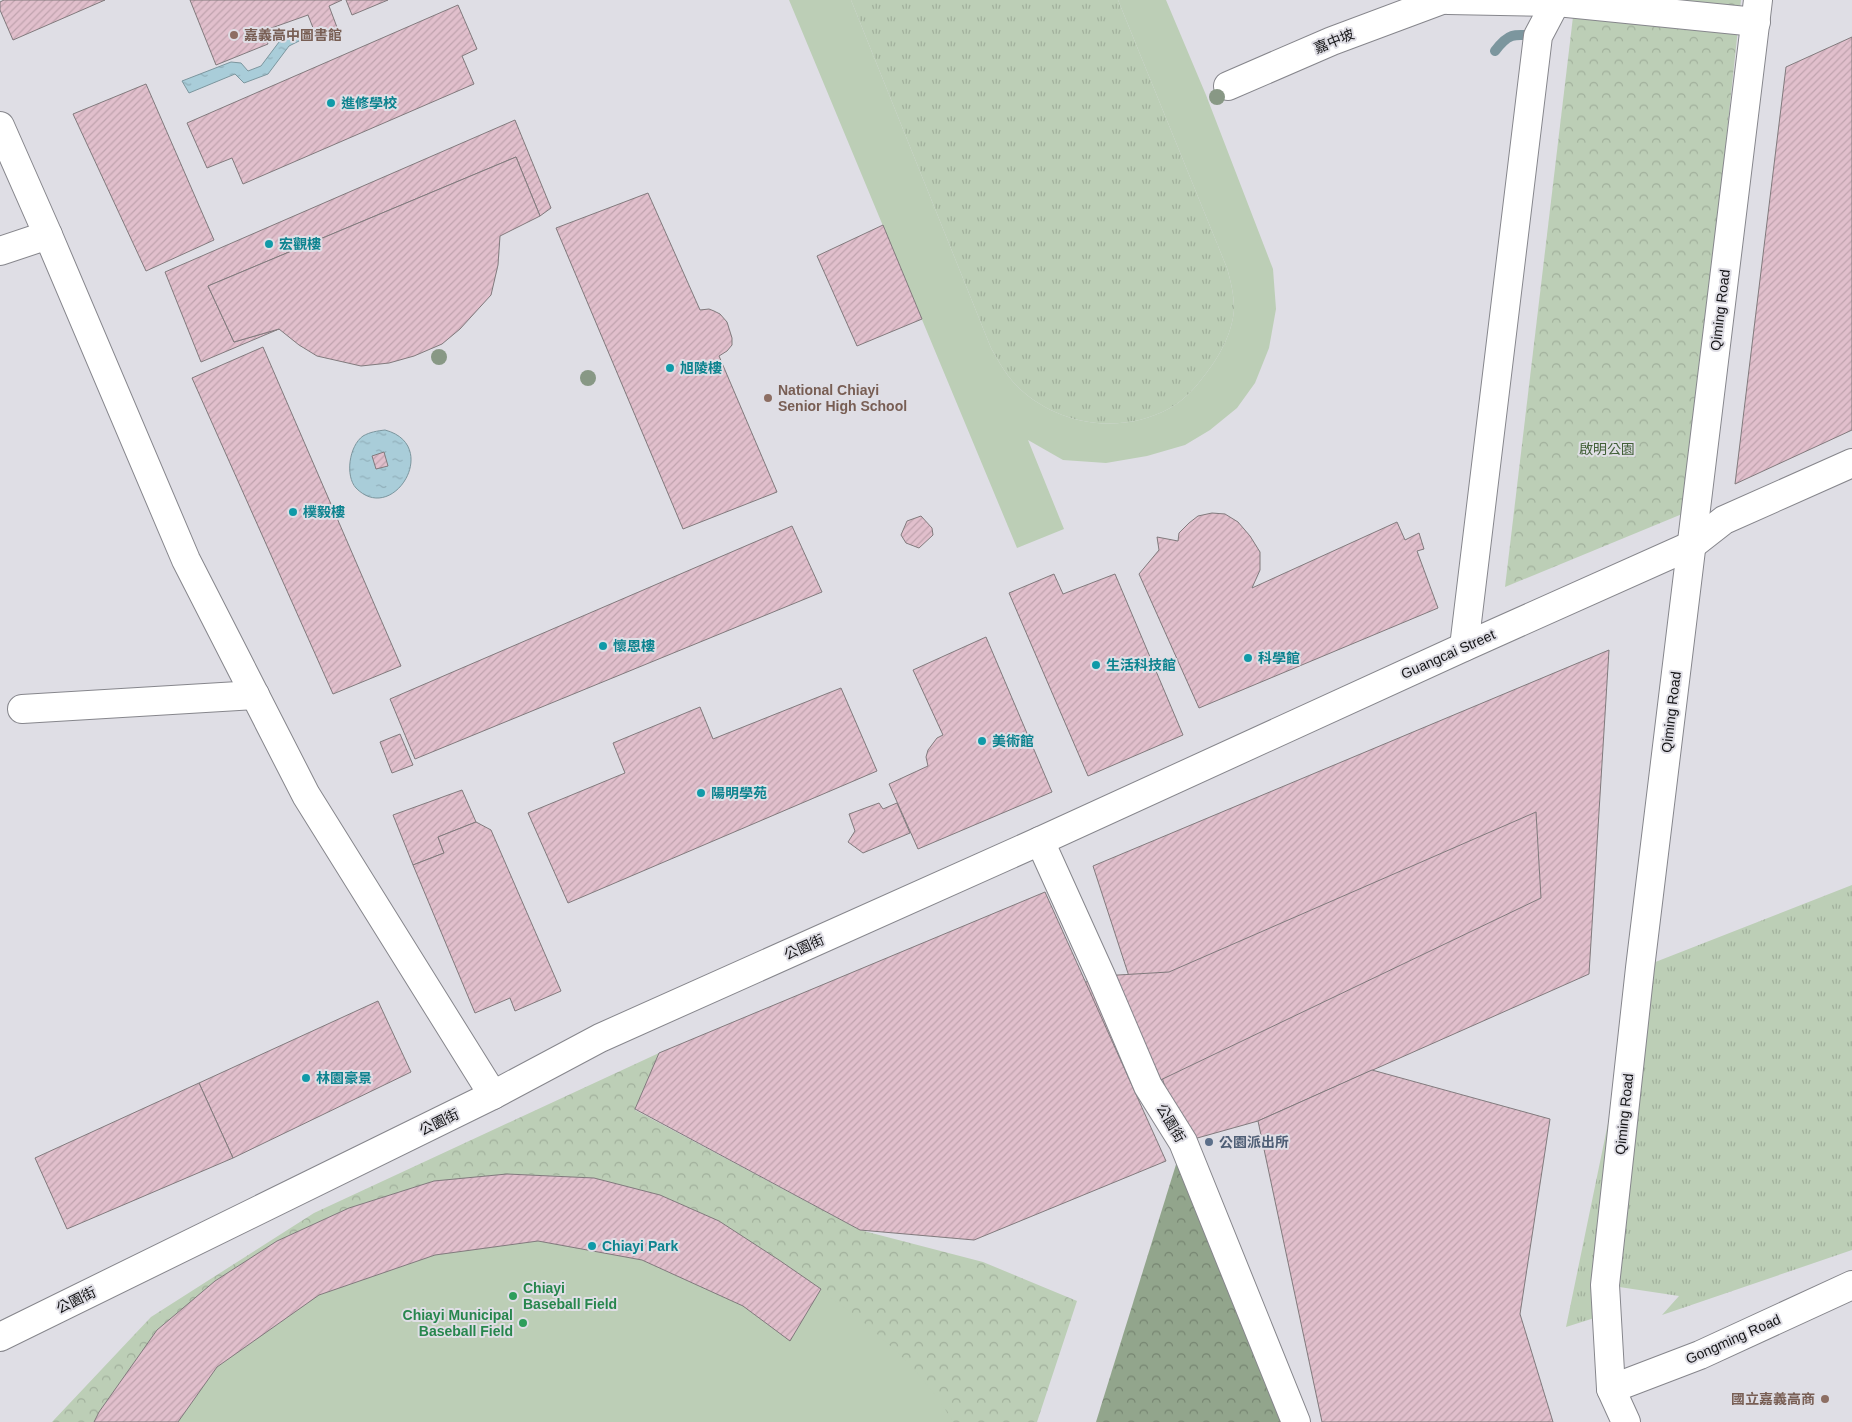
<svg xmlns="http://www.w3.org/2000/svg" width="1852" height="1422" viewBox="0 0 1852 1422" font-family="Arial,'Noto Sans TC',sans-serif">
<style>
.grass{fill:url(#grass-tufts)}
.forest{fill:url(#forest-crowns)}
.park{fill:url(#park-crowns)}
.garden{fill:#bcceb6}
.water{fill:url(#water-ripples);stroke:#7c969e}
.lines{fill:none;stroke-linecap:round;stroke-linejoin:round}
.stream{stroke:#7c969e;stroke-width:10}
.building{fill:url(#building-hatch);stroke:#817a7d}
.minor-casing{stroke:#86868c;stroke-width:30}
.minor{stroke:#fff;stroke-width:28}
.tree{fill:#889885}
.education-dot{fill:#8d6e63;stroke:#dfdee5;stroke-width:2}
.culture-dot{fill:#0f9aa8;stroke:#dfdee5;stroke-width:2}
.service-dot{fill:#5c6f8a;stroke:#dfdee5;stroke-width:2}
.leisure-dot{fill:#2e9e5b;stroke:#dfdee5;stroke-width:2}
.labels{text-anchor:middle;stroke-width:4;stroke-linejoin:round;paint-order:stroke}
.education-label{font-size:14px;font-weight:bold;fill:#785e54;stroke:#dfdee5;text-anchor:start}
.street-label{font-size:14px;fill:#141416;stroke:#dfdee5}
.culture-label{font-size:14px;font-weight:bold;fill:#0d838f;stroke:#dfdee5;text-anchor:start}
.park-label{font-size:14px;fill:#415f37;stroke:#dfdee5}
.service-label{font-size:14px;font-weight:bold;fill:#4e5e75;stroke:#dfdee5;text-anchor:start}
.leisure-label{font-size:14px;font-weight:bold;fill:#27864d;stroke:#dfdee5;text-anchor:start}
</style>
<defs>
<pattern id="grass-tufts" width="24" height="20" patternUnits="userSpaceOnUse" patternTransform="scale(1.25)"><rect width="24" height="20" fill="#bcceb6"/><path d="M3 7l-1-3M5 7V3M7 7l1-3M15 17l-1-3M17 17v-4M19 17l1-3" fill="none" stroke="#a1b09c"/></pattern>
<pattern id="forest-crowns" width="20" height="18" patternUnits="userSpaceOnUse" patternTransform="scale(1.25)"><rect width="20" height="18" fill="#92a58c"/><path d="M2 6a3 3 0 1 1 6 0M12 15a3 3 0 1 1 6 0" fill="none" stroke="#768571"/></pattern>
<pattern id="park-crowns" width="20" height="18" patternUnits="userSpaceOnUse" patternTransform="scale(1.25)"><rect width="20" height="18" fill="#bcceb6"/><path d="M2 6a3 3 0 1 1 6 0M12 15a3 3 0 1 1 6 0" fill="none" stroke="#a1b09c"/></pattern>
<pattern id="water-ripples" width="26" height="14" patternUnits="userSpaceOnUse" patternTransform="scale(1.25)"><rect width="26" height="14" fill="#a9cdd9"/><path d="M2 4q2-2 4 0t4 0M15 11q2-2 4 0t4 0" fill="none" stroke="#91afba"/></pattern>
<pattern id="building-hatch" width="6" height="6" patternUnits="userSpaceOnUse" patternTransform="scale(1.25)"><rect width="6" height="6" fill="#e1bfcc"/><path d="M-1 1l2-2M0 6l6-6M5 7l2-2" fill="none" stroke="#c0a3ae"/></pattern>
</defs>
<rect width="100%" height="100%" fill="#dfdee5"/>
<g class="grass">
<path d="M851 0H1118L1227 268C1231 282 1234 295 1234 309 1233 329 1222 352 1210 368 1199 383 1187 399 1170 408 1122 435 1059 426 1019 388 1007 377 999 362 991 348Z"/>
<polygon points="1852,885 1852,1250 1662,1315 1679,1296 1606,1285 1607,1314 1566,1327 1640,968"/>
</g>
<polygon class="forest" points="1183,1142 1292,1422 1096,1422"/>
<g class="park">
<polygon points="1575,0 1741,0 1687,512 1505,587"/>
<polygon points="659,1053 635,1110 860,1230 983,1262 1077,1301 1037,1422 52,1422 151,1317 314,1213"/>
</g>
<g class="garden">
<path d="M789 0H851L991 348C999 362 1007 377 1019 388 1059 426 1122 435 1170 408 1187 399 1199 383 1210 368 1222 352 1233 329 1234 309 1234 295 1231 282 1227 268L1118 0H1166L1206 95 1273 269 1276 309 1269 348 1255 383 1237 408 1210 430 1185 445 1147 456 1106 463 1063 460 1028 440 1064 529 1017 548Z"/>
<path d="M507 1174C535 1175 567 1174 594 1178 613 1181 643 1189 660 1195 713 1214 760 1246 804 1278 859 1317 919 1362 953 1422H94L99 1412 157 1330 215 1281 277 1241 349 1208 434 1181Z"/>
</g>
<g class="water">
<polygon points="299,30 303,39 289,46 268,74 244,83 235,74 189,93 182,81 231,62 241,63 248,71 261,66 282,38"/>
<path d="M385 430C442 445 393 526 356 488 345 476 349 446 363 436 370 432 377 431 385 430Z"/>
</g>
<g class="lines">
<path class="stream" d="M1495 51C1509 32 1515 34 1537 36"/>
</g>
<g class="building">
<polygon points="4,0 105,0 13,40 0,10 0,2"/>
<polygon points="190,0 342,0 329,6 338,30 317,38 308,15 263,31 268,44 216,65"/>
<polygon points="346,0 388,0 352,15"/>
<polygon points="458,5 477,49 462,56 474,84 243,184 232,158 207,168 187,123"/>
<polygon points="1852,37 1852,430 1735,484 1786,67"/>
<polygon points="146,84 214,240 146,271 73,114"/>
<polygon points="515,120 551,208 540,216 516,157 208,286 234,342 279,329 201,362 165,272"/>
<polygon points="516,157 540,216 500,236 498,265 491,295 460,329 442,344 414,356 389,363 361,366 317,356 299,345 279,329 234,342 208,286"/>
<polygon points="648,193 700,310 709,309 714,311 720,314 727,322 732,338 732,345 727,351 719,356 777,492 683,529 556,228"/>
<polygon points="883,225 922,319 857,346 817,256"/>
<polygon points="263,347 401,666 333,694 192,378"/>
<polygon points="384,452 388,466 376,469 372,456"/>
<polygon points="1212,513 1225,514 1238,522 1250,536 1260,552 1260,570 1252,588 1397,522 1405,540 1419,533 1424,549 1417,551 1438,608 1199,708 1139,574 1159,550 1157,537 1178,541 1179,533 1189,523 1198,516"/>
<polygon points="921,516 932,528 933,535 919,548 906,543 901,535 907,521"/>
<polygon points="792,526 822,592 415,759 390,699"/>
<polygon points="1054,574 1063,594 1115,574 1183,735 1088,776 1009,593"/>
<polygon points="986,637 1052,792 918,849 889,784 928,766 926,757 928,750 937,738 943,735 913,670"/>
<polygon points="1609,650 1589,974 1258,1121 1183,1142 1093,866"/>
<polygon points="841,688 877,771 568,903 528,813 625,773 613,743 700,707 713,739"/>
<polygon points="400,734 413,765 392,773 380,742"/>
<polygon points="462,790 476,822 438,837 444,853 413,865 393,815"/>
<polygon points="879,803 883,809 897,803 910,833 863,853 848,842 855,831 849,814"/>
<polygon points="1536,812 1541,898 1148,1086 884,1206 746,1119 1101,976 1169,972"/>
<polygon points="476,822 491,830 561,991 515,1011 510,998 475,1013 413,865 444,853 438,837"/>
<polygon points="1045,892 1166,1161 974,1240 860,1230 635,1109 659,1053"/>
<polygon points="378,1001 411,1072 233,1158 199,1083"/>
<polygon points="1372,1070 1550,1119 1520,1314 1553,1422 1322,1422 1258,1121"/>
<polygon points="199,1083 233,1158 67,1229 35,1158"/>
<polygon points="507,1174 594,1178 660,1195 719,1221 779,1260 821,1289 790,1341 743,1306 642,1260 538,1241 435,1255 319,1295 217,1367 178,1422 94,1422 99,1412 157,1330 215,1281 277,1241 349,1208 434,1181"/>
</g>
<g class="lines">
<g class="minor-casing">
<g id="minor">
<polyline points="1448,0 1557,2 1756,22"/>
<polyline points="1228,86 1332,41 1442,0"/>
<polyline points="0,126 48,235"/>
<polyline points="0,251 48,235 186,560 306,795 493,1095"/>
<polyline points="1464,647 1538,36 1557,0"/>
<polyline points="22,709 255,695"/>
<polyline points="1040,841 1101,976 1148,1086 1183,1142 1296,1422"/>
<polyline points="0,1337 493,1095 600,1038 1040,841 1464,647 1692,545 1724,520 1852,463"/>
<polyline points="1611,1389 1700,1355 1852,1285"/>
<polyline points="1626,1422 1611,1389 1605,1285 1640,968 1758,0"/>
</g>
</g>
<use href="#minor" class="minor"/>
</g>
<g class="tree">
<circle cx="1217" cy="97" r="8"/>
<circle cx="439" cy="357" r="8"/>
<circle cx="588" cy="378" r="8"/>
</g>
<g class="education-dot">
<circle cx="234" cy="35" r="5"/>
<circle cx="768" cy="398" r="5"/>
<circle cx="1825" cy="1399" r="5"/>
</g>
<g class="culture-dot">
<circle cx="331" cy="103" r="5"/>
<circle cx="269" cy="244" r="5"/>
<circle cx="670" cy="368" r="5"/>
<circle cx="293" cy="512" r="5"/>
<circle cx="603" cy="646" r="5"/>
<circle cx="1248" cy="658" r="5"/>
<circle cx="1096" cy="665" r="5"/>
<circle cx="982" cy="741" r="5"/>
<circle cx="701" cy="793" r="5"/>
<circle cx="306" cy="1078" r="5"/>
<circle cx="592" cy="1246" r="5"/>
</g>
<circle class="service-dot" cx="1209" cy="1142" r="5"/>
<g class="leisure-dot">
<circle cx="513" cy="1296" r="5"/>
<circle cx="523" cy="1323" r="5"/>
</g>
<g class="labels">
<g class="education-label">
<text x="244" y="40">嘉義高中圖書館</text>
<text x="778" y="395">National Chiayi<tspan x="778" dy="16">Senior High School</tspan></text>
<text x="1815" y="1404" text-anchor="end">國立嘉義高商</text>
</g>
<g class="street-label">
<text transform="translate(1334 41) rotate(-22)" y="5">嘉中坡</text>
<text transform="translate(1720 310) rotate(-83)" y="5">Qiming Road</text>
<text transform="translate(1448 654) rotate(-24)" y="5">Guangcai Street</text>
<text transform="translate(1671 712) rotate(-83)" y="5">Qiming Road</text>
<text transform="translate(804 947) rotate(-24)" y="5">公園街</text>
<text transform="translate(1624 1114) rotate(-84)" y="5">Qiming Road</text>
<text transform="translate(439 1122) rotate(-26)" y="5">公園街</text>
<text transform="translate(1171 1123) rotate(59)" y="5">公園街</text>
<text transform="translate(76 1300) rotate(-26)" y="5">公園街</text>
<text transform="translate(1733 1339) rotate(-24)" y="5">Gongming Road</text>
</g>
<g class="culture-label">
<text x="341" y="108">進修學校</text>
<text x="279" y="249">宏觀樓</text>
<text x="680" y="373">旭陵樓</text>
<text x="303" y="517">樸毅樓</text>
<text x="613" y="651">懷恩樓</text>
<text x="1258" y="663">科學館</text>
<text x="1106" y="670">生活科技館</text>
<text x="992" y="746">美術館</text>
<text x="711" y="798">陽明學苑</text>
<text x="316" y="1083">林園豪景</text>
<text x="602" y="1251">Chiayi Park</text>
</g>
<g class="park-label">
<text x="1607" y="454">啟明公園</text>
</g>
<g class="service-label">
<text x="1219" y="1147">公園派出所</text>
</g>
<g class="leisure-label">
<text x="523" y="1293">Chiayi<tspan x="523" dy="16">Baseball Field</tspan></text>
<text x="513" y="1320" text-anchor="end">Chiayi Municipal<tspan x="513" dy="16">Baseball Field</tspan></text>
</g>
</g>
</svg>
